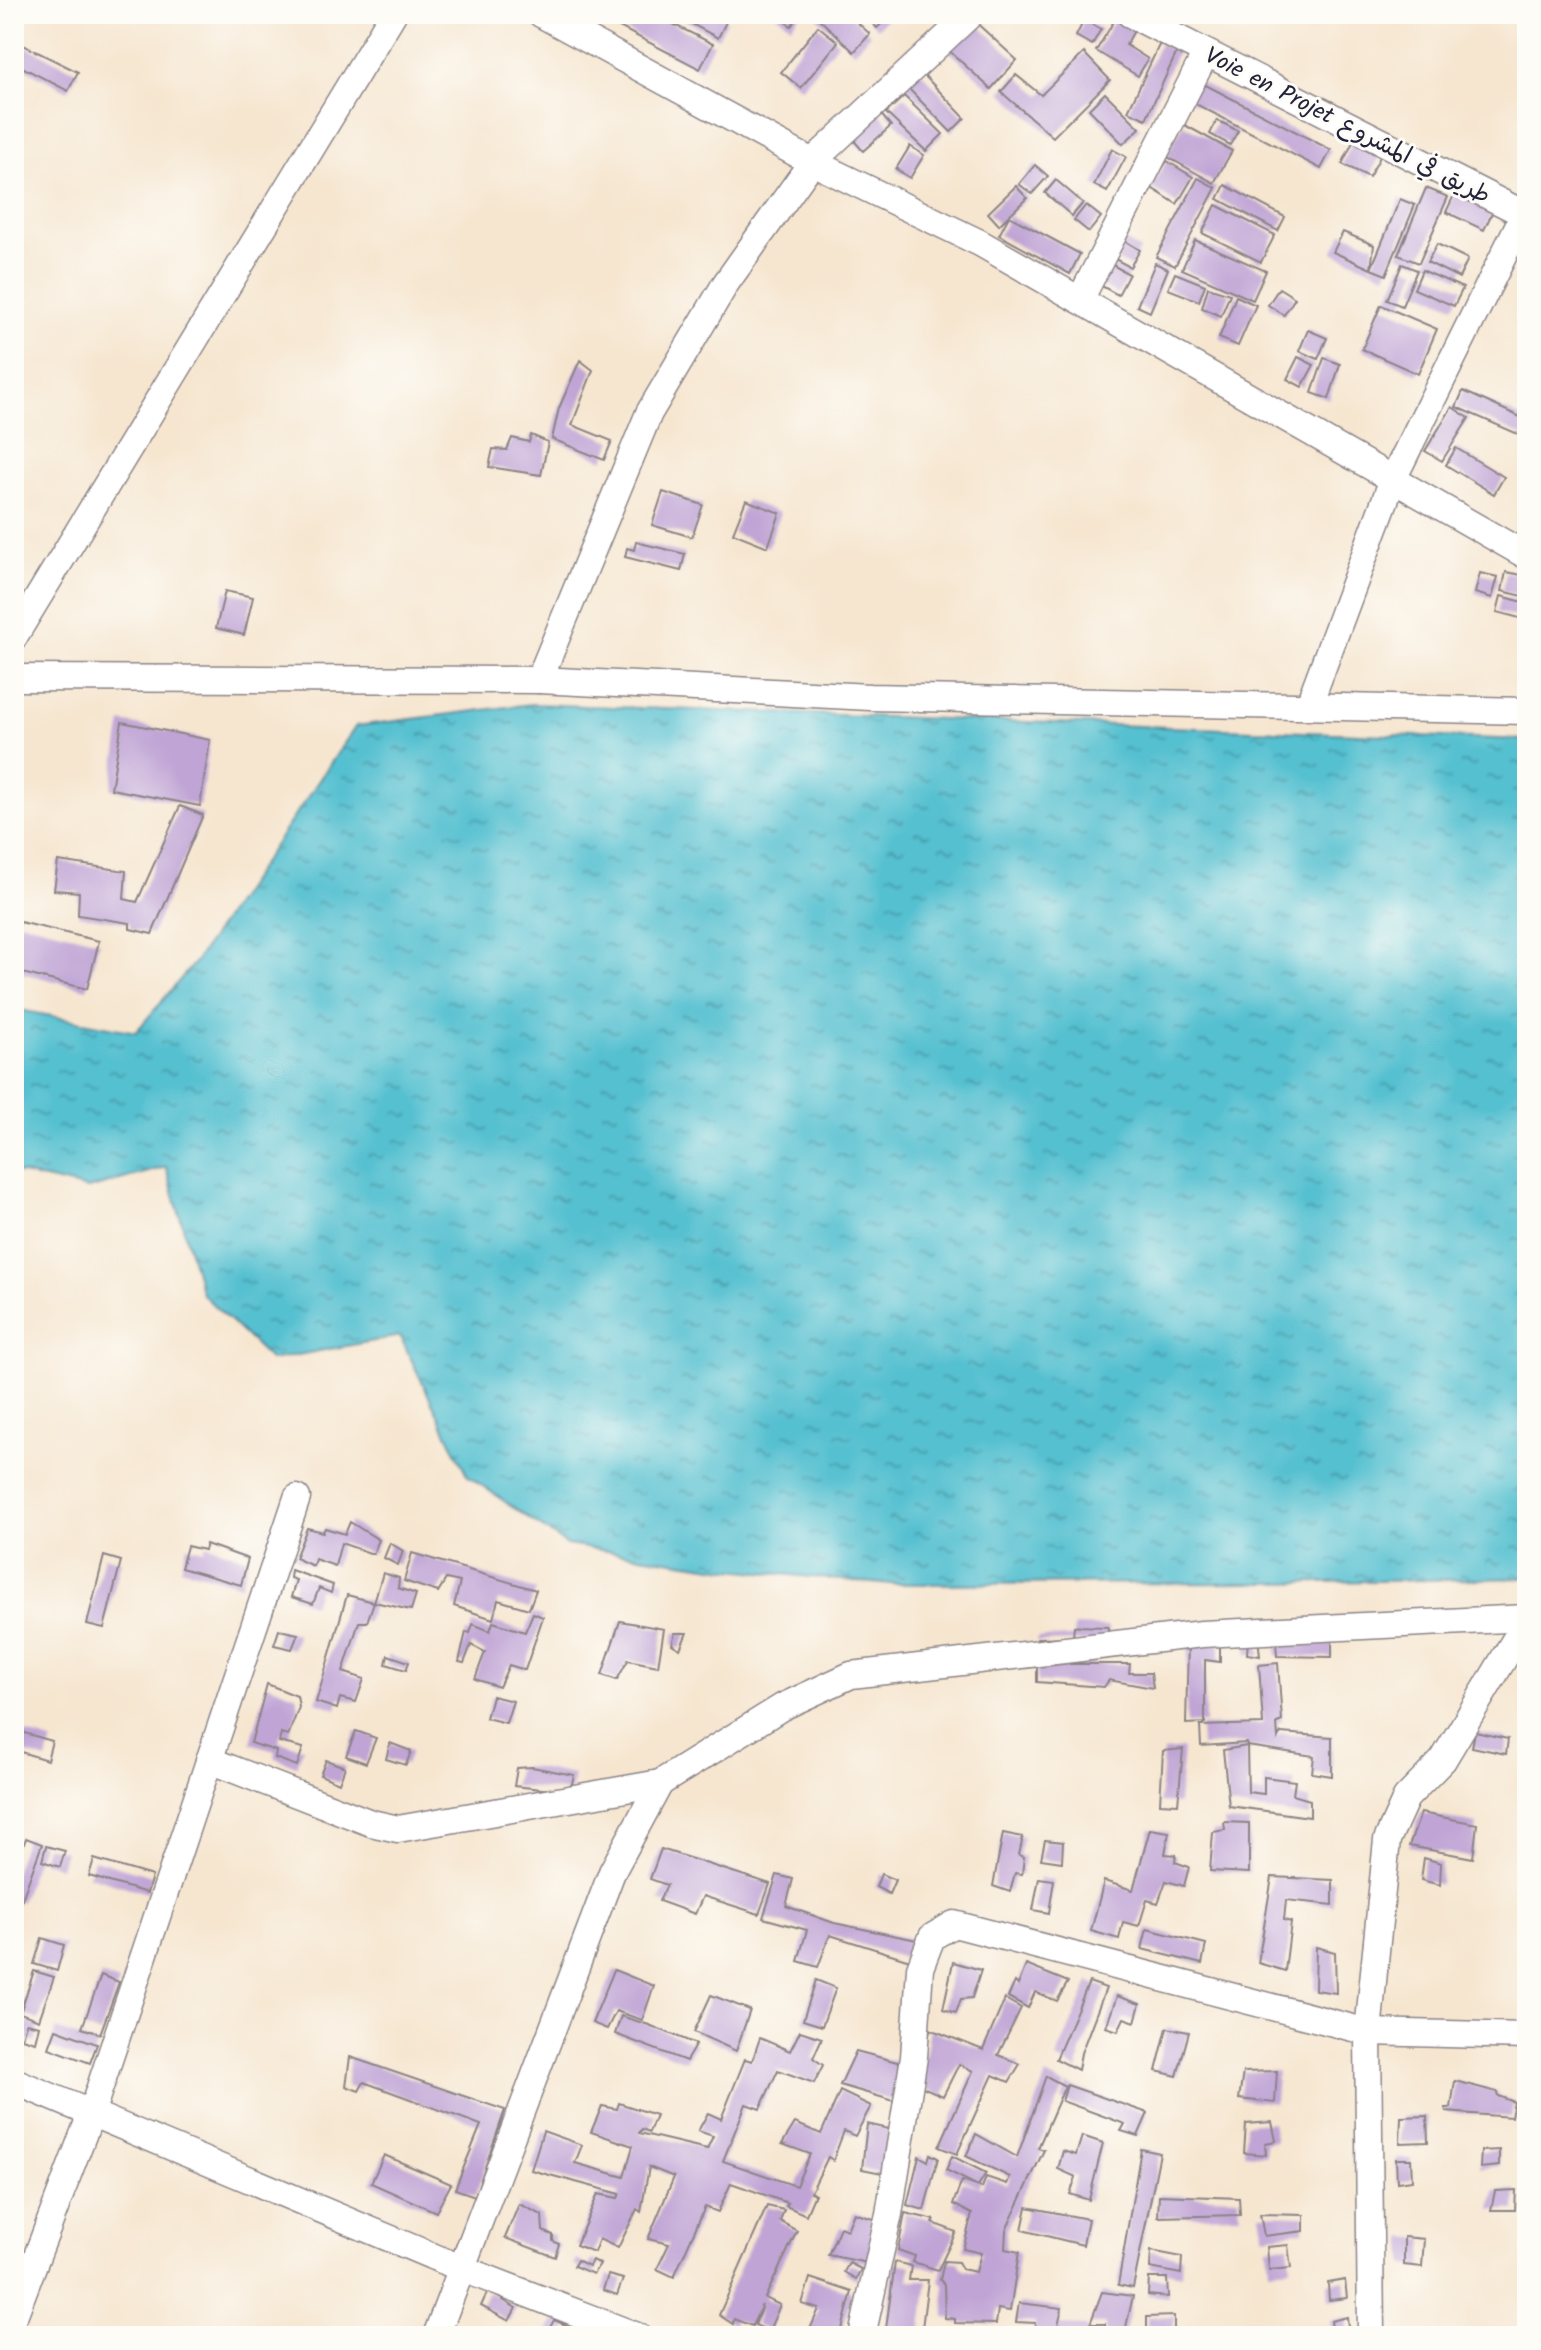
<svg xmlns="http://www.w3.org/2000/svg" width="1541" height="2350" viewBox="0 0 1541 2350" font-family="Kalam,'Playpen Sans Arabic',sans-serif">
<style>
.water{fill:url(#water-ripples);stroke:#3c7186;stroke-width:2}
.building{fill:#c0a4d5}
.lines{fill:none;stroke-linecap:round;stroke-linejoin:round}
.street-casing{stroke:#8c8486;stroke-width:29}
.street{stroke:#fff;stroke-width:26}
.labels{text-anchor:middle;stroke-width:6;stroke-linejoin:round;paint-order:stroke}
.street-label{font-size:24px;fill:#22223b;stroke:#fdfcf7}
</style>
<defs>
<pattern id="water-ripples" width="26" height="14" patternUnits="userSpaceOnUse" patternTransform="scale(2)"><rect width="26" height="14" fill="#55c0d0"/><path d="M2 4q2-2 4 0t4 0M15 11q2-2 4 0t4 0" fill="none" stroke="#469caa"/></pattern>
</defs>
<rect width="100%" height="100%" fill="#fdfcf7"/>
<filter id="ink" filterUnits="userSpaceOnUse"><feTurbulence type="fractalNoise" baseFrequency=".0125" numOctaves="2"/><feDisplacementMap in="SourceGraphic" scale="16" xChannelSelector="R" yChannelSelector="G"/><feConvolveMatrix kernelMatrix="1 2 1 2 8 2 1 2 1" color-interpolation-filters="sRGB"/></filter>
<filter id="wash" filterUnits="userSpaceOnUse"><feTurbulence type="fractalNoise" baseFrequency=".006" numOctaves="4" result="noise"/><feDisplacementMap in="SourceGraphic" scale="32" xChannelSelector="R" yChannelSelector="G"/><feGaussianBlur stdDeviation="1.8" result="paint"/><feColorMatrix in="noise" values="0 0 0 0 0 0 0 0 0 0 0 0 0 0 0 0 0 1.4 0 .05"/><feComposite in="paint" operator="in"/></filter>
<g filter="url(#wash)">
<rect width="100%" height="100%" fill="#f6e6d0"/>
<polygon class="water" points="531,704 1527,740 1527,1578 1275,1583 882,1584 720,1568 567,1545 467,1475 400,1336 271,1360 202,1294 166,1167 88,1189 14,1172 14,1009 136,1032 195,962 356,726"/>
<g id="blocks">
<g class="building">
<polygon points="604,14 653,14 713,44 700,69 602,18"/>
<polygon points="673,14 715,14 727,20 718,38"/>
<polygon points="776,14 801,14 791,26"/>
<polygon points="814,14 848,14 870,34 854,52"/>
<polygon points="863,14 892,14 877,28"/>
<polygon points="1117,16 1136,27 1126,45 1148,59 1138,76 1096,51"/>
<polygon points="971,18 1017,60 991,89 945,47"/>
<polygon points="1084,20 1101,29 1092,45 1076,36"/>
<polygon points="818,26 838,42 801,88 781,72"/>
<polygon points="17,42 78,72 68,91 14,63"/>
<polygon points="1160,43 1177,52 1146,119 1128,111"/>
<polygon points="1084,53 1110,80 1053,137 1001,92 1016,75 1041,95"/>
<polygon points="920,71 965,118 951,132 905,85"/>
<polygon points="1198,81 1331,150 1321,169 1188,100"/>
<polygon points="1105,93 1140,128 1123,144 1089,109"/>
<polygon points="904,96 943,134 926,151 886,113"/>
<polygon points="879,112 891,126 863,151 850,136"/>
<polygon points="1217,120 1238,131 1230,145 1210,134"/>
<polygon points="1183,124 1232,151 1214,183 1166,156"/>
<polygon points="1353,142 1380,157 1369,177 1342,164"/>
<polygon points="910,146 924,155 910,178 896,169"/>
<polygon points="1112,149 1126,157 1107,192 1094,185"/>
<polygon points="1167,161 1193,177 1177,204 1150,187"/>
<polygon points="1035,165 1048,176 1032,194 1019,184"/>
<polygon points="1198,178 1216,188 1175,266 1156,257"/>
<polygon points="1056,180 1083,203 1072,216 1045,193"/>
<polygon points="1225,185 1285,217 1278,231 1218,199"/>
<polygon points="1016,186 1027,198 999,225 988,213"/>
<polygon points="1426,188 1448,197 1419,263 1398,255"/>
<polygon points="1455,193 1493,211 1484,230 1446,212"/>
<polygon points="1400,199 1415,205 1386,275 1371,269 1333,252 1343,232 1374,245 1371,269"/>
<polygon points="1086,205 1101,217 1089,232 1074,220"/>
<polygon points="1216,205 1275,235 1261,262 1202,233"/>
<polygon points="1009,216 1080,254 1070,274 999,235"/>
<polygon points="1122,239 1140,250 1130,267 1111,257"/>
<polygon points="1195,240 1266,271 1253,300 1182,269"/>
<polygon points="1437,244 1468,259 1459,278 1427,262"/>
<polygon points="1107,262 1129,274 1118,295 1096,283"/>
<polygon points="1155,263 1168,269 1150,312 1137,306"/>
<polygon points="1402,264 1417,270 1402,306 1387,300"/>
<polygon points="1422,270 1463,288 1454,306 1414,289"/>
<polygon points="1175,273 1205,285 1199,301 1168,289"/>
<polygon points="1208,287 1230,294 1221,316 1202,308"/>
<polygon points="1279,288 1295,298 1284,315 1268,305"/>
<polygon points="1236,296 1256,305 1238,346 1219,338"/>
<polygon points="1381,305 1437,329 1418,374 1362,349"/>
<polygon points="1308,330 1327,338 1318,359 1299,351"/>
<polygon points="1298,357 1314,365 1302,387 1287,379"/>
<polygon points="1324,358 1340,364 1329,399 1312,393"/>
<polygon points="580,360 593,370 572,425 612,441 604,460 552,439 559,408"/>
<polygon points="1463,391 1527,420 1527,438 1456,407"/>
<polygon points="1452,407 1469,418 1442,461 1425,451"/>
<polygon points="531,435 548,442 541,475 489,467 493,449 507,450 512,438 529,442"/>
<polygon points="1456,448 1504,477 1494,494 1446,465"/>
<polygon points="663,492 703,505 692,537 652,525"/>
<polygon points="746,500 780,513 768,547 733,533"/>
<polygon points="636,542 685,554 681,571 625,557 627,548 634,550"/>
<polygon points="1506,572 1527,576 1527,597 1502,591"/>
<polygon points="1480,573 1498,577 1492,598 1475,593"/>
<polygon points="225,591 253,597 244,635 216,628"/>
<polygon points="1501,596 1527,603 1527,620 1497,612"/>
<polygon points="122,722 210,740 200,806 111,789"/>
<polygon points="180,806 203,815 152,934 130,929 130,923 78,915 79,892 54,890 58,861 126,871 124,899 137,902"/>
<polygon points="20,922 99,941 87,989 14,971 14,947"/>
<polygon points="350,1522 379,1540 373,1554 341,1543 335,1566 315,1559 313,1566 295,1558 307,1528 323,1532 325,1528 345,1534"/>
<polygon points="390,1543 403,1551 398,1565 384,1558"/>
<polygon points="206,1544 248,1559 241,1585 181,1568 187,1546 204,1550"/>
<polygon points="412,1553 536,1590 529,1609 498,1600 493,1619 454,1606 460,1582 446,1579 438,1592 404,1581"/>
<polygon points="104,1556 121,1561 104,1628 87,1624"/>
<polygon points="291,1570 333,1585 331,1593 319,1588 313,1604 291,1597 296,1580 290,1578"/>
<polygon points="383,1573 399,1578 398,1588 416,1594 411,1610 374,1602 367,1622 359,1622 343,1672 364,1679 356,1702 340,1698 337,1709 316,1702 347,1595 374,1602"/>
<polygon points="533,1613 543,1617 525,1670 509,1665 499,1687 475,1679 485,1652 471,1645 464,1663 459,1662 466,1632 470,1633 473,1624 490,1631 493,1622 525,1632"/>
<polygon points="620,1621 664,1629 658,1666 628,1660 617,1680 602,1675"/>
<polygon points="1074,1626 1108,1627 1108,1641 1036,1642 1037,1638 1073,1637"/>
<polygon points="279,1630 298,1634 292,1649 274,1645"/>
<polygon points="675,1633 687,1633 680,1649 672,1644"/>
<polygon points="1258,1637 1260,1656 1247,1654 1248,1640"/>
<polygon points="1332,1638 1332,1657 1277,1656 1276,1642"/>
<polygon points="1220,1642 1220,1662 1205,1660 1205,1723 1186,1724 1188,1643"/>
<polygon points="388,1655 409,1662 406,1670 386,1664"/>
<polygon points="1037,1655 1069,1655 1070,1664 1130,1664 1129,1673 1151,1673 1153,1688 1109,1680 1104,1687 1037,1682"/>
<polygon points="1278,1663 1282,1721 1277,1723 1278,1738 1281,1733 1332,1737 1332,1776 1312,1773 1314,1756 1247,1746 1246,1743 1201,1746 1200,1726 1263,1724 1259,1665"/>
<polygon points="267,1684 297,1696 299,1707 288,1736 281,1733 279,1742 303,1748 297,1766 275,1758 276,1751 251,1743"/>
<polygon points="492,1696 513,1701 506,1723 486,1718"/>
<polygon points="14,1730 52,1741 47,1760 21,1752 17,1766 14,1765"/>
<polygon points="356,1731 376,1738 366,1763 346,1756"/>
<polygon points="1475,1732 1508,1739 1506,1754 1472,1747"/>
<polygon points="390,1743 411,1751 406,1765 386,1759"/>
<polygon points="1247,1746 1248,1792 1264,1794 1264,1777 1295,1781 1293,1795 1310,1800 1310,1817 1229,1806 1223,1750"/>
<polygon points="1183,1749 1178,1804 1160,1803 1163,1751"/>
<polygon points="326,1760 345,1767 339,1783 320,1775"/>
<polygon points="532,1767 574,1775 570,1792 514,1786 517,1768"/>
<polygon points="1421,1813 1477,1824 1473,1858 1409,1846"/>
<polygon points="1224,1822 1249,1823 1249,1873 1210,1871 1213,1832 1225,1830"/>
<polygon points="1150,1829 1169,1832 1165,1854 1176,1855 1175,1862 1189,1867 1184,1886 1166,1881 1158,1903 1147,1900 1139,1926 1123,1922 1119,1939 1091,1931 1104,1881 1133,1890"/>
<polygon points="1003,1833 1023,1837 1019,1855 1024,1857 1022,1874 1015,1873 1010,1892 993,1886"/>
<polygon points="26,1838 42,1844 21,1902 14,1900 14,1873"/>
<polygon points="1045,1840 1063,1842 1062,1862 1041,1859"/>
<polygon points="46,1846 65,1851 60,1867 42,1861"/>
<polygon points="661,1849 770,1884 759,1914 703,1896 695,1914 659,1901 667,1885 650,1879"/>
<polygon points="1424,1858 1441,1863 1440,1885 1421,1880"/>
<polygon points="94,1859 152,1876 147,1893 89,1876"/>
<polygon points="881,1874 895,1880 889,1894 876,1887"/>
<polygon points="777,1875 793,1879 786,1906 834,1923 917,1940 910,1960 830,1935 818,1967 798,1961 807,1930 763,1918"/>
<polygon points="1272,1877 1333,1880 1333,1905 1286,1900 1284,1920 1291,1922 1285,1971 1258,1963"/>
<polygon points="1039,1878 1054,1880 1049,1913 1033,1910"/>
<polygon points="1147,1929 1206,1944 1202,1964 1142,1949"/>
<polygon points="42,1938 64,1945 57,1971 34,1964"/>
<polygon points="1316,1947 1335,1952 1336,1993 1315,1990"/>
<polygon points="953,1962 981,1970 972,1998 961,1999 956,2013 943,2009"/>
<polygon points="1026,1965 1068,1982 1057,2001 1035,1992 1028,2008 1008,1997 1015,1982 1018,1985"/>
<polygon points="614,1970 654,1986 642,2020 616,2011 607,2029 592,2023"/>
<polygon points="34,1971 54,1977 39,2020 20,2013"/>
<polygon points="101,1975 119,1982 100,2034 82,2028"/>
<polygon points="816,1980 836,1988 822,2026 803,2020"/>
<polygon points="1089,1982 1106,1988 1081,2053 1078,2070 1056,2059"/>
<polygon points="711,1995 750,2010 736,2051 694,2032"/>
<polygon points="1117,1996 1140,2004 1135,2022 1124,2018 1118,2031 1106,2027"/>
<polygon points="1005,1999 1021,2008 998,2055 1020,2064 1009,2082 993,2075 957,2154 939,2147 973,2071 959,2064 943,2096 920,2086 930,2029 983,2050"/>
<polygon points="621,2016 649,2025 696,2044 686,2061 615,2034"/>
<polygon points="26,2023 39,2026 35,2042 22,2038"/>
<polygon points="1167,2028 1189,2032 1177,2076 1156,2071"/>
<polygon points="56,2029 97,2044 90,2063 49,2048"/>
<polygon points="800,2031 822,2038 813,2058 823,2065 814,2083 778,2070 760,2109 746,2104 723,2161 796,2186 810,2154 782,2144 795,2123 821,2134 840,2091 871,2106 855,2136 844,2131 833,2160 828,2157 811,2192 815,2194 806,2215 786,2206 788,2203 731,2183 718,2212 705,2207 674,2277 657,2269 669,2244 648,2239 674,2177 649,2167 641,2212 637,2209 618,2248 599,2239 594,2252 576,2245 598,2194 618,2198 620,2194 531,2170 543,2131 582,2145 575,2163 624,2177 633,2146 591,2132 602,2106 617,2109 619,2103 656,2115 649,2132 642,2129 639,2133 707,2149 713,2136 698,2131 708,2113 721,2119 745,2059 752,2061 760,2038 790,2051"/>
<polygon points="856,2051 901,2063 894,2101 840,2085"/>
<polygon points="350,2057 505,2110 475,2196 455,2189 481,2125 364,2082 359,2091 346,2086"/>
<polygon points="1277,2071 1275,2103 1239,2099 1243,2072"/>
<polygon points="1046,2076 1065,2086 1038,2148 1044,2150 1006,2230 1005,2249 1019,2252 1010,2311 998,2309 996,2324 955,2323 955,2319 945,2318 944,2284 940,2280 944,2261 958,2262 962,2269 976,2272 981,2253 963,2249 972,2214 953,2204 962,2181 982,2188 986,2177 1007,2184 1010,2177 966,2156 976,2134 1017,2157"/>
<polygon points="1455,2081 1497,2092 1498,2096 1514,2102 1511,2117 1446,2112 1445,2108 1451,2108"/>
<polygon points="1067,2085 1148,2113 1138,2136 1121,2131 1125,2124 1062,2101"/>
<polygon points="1427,2116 1428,2142 1400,2143 1401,2117"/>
<polygon points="1272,2122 1276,2141 1265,2143 1266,2155 1244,2153 1246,2124"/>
<polygon points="867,2124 889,2129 892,2175 862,2169"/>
<polygon points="1082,2136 1103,2143 1089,2200 1070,2194 1076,2177 1058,2169 1063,2151 1076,2155"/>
<polygon points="1141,2149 1160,2153 1133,2288 1118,2285"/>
<polygon points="1499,2150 1499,2166 1480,2168 1481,2151"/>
<polygon points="930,2154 938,2158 924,2210 907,2205 919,2156 928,2161"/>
<polygon points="384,2155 451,2184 436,2212 371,2183"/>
<polygon points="952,2156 986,2173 978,2186 946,2170"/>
<polygon points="1396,2159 1411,2159 1412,2180 1397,2182"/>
<polygon points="1516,2190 1515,2210 1491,2210 1495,2191"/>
<polygon points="1159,2195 1239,2198 1240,2215 1158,2217"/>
<polygon points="519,2204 542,2215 543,2231 553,2235 553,2241 559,2244 555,2257 505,2238"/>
<polygon points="767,2206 784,2210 780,2221 797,2231 765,2298 780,2305 769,2331 755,2325 762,2305 752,2326 734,2319 733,2324 719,2315"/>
<polygon points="1027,2207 1088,2219 1083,2245 1022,2230"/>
<polygon points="854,2213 876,2220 873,2264 828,2255 840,2227 847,2230"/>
<polygon points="905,2213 935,2220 933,2223 956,2232 938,2270 913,2262 915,2256 898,2250"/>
<polygon points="1260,2214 1304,2215 1304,2231 1264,2236"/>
<polygon points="1404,2237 1424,2239 1422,2267 1404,2265"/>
<polygon points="1288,2245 1291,2268 1269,2270 1267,2247"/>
<polygon points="1151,2251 1182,2257 1181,2274 1150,2268"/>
<polygon points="577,2260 589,2266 592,2260 600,2264 593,2274 574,2266"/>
<polygon points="895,2262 911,2266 909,2280 928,2280 921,2336 885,2336"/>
<polygon points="849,2263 861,2269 856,2279 844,2272"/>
<polygon points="608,2275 623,2279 617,2295 603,2290"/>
<polygon points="810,2278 852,2292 840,2336 807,2336 819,2309 802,2304"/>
<polygon points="1149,2278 1167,2278 1168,2297 1148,2295"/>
<polygon points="1345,2280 1347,2298 1329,2300 1328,2283"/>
<polygon points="488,2291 516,2308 509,2321 481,2306"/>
<polygon points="1102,2292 1133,2296 1124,2336 1105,2336 1105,2324 1090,2324"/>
<polygon points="1019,2303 1062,2308 1058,2325 1086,2326 1088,2336 1034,2336 1035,2323 1016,2322"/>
<polygon points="1174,2316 1174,2336 1147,2336 1147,2317"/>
<polygon points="1347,2317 1349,2336 1333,2336 1331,2321"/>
<polygon points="554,2320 568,2326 564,2336 547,2333"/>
</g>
</g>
</g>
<g filter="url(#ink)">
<use href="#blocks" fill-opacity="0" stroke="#8c8486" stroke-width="2"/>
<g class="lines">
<g class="street-casing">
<g id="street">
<polyline points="541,14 812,162 980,243 1527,556"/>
<polyline points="1130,14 1524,214"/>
<polyline points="1080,300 1206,53"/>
<polyline points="14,637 393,14"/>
<polyline points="14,678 539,680 870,697 1527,711"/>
<polyline points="539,680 649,413 726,283 812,162 971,14"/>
<polyline points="1308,707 1393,479 1527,208"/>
<polyline points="209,1760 371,1823 398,1829 660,1783 782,1707 851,1675 1202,1634 1527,1618"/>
<polyline points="14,2081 463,2269 637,2336"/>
<polyline points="14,2316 91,2114 297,1498"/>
<polyline points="436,2336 612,1872 660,1783"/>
<polyline points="862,2336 889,2214 914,2057 920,1968 932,1937 954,1924 1368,2032 1527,2036"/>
<polyline points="1371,2336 1368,2032 1387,1840 1406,1798 1443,1760 1527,1620"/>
</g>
</g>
<use href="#street" class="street"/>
</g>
</g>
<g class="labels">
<g class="street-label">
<text transform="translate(1348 125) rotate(27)" y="8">Voie en Projet طريق في المشروع</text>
</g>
</g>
<rect width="1541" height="2350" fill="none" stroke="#fdfcf7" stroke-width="48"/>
</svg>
